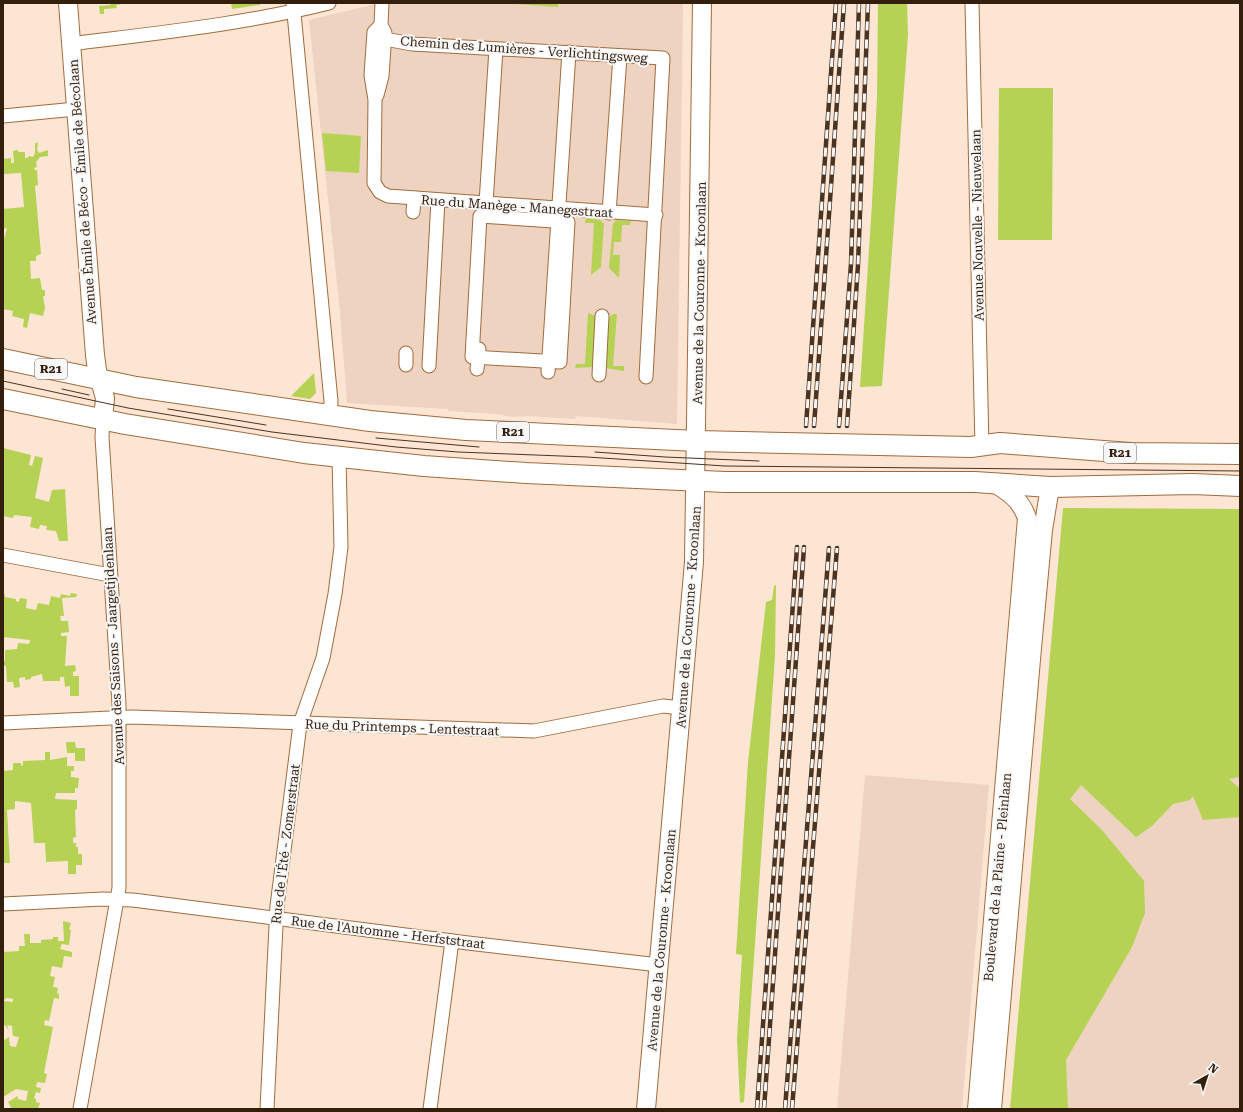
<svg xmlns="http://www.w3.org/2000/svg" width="1243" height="1112" viewBox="0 0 1243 1112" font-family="'Roboto Serif',serif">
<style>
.built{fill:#edd3c0}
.green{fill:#b6d255}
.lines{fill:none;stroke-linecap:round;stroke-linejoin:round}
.street-casing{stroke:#a06c3f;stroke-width:15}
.secondary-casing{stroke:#a06c3f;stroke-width:20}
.primary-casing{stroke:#a06c3f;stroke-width:22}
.street{stroke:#fff;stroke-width:13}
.secondary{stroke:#fff;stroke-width:18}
.primary{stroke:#fff;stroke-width:20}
.tram{stroke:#4a3421;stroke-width:1}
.rail-casing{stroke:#4a3421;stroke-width:4.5}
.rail{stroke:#f7f7f7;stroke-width:3;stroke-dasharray:9;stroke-linecap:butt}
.labels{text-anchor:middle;stroke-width:4;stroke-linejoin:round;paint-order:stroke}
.shield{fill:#f7f7f7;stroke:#6e5f52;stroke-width:1}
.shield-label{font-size:12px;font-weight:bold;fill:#341e0c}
.street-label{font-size:13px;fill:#341e0c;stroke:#f7f7f7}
</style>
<rect width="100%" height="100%" fill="#fce5d2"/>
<g class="built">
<polygon points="379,3 683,3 677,424 576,416 575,419 527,416 512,417 497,414 448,411 448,409 347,403 340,312 309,20"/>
<polygon points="1240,518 1240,1109 1011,1109 1051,650"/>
<polygon points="865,775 989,785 962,1109 837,1109"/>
</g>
<g class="green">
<polygon points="111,3 128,3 116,5 117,8 104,9 104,14 100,14 99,6 111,5"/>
<polygon points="231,3 260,3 260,5 232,9"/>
<polygon points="500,3 558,3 558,7"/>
<polygon points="878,3 907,3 908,35 882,386 860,387 872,204 877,97"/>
<polygon points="999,88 1053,88 1052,240 998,240"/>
<polygon points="322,133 361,136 359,173 326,171"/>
<polygon points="35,143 38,143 37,150 39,153 48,150 48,156 40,157 36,162 37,167 34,168 35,170 37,170 38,185 35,186 41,254 36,256 36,261 30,261 31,279 40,278 42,290 45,290 45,296 43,296 45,308 43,316 30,313 27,328 23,327 24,319 12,316 13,311 3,309 3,243 7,228 3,229 3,209 24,207 21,173 3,174 3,159 11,158 11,163 14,163 13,151 17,150 19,152 25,152 25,158 28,158 28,156 33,157 35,153"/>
<polygon points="586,218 600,220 604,224 601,267 591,275 594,223 585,223"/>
<polygon points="616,220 631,221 630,225 622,225 621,242 614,242 613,255 620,255 619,278 609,268 613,224"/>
<polygon points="588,313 596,316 593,367 575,368 576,364 585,364"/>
<polygon points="613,314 617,314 613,366 624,366 624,371 606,368 607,320"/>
<polygon points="314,373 316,393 310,399 291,396"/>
<polygon points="3,448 31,455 29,465 32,466 35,456 43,458 35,498 49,502 52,490 65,489 68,541 59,541 56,531 46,530 47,526 40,525 39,529 30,527 32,517 14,515 13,518 3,516"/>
<polygon points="1063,508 1240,509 1240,777 1229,779 1240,789 1240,817 1203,820 1193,796 1190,800 1173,804 1152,826 1136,837 1081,785 1070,799 1102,830 1144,881 1145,913 1132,947 1066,1060 1068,1109 1010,1109"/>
<polygon points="776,585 775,656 744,1102 740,1103 737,1039 742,955 736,954 748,762 766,602 772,600 774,586"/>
<polygon points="71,593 77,594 76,597 62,598 64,616 60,616 61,621 68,621 69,632 61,633 61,636 67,636 65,666 75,665 76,671 73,672 73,676 79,676 79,696 70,696 70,686 65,687 64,677 60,677 60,681 43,681 42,674 31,677 31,679 25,680 25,677 19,678 20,687 14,688 13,682 7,682 6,666 3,666 3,661 5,661 5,650 17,649 18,643 29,644 30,640 3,637 3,594 5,595 5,597 16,599 16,601 19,602 20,598 27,599 26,608 36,610 38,603 49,605 51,596 60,598 61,594 70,596"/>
<polygon points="66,742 75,742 76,748 85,748 85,761 75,761 75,753 67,753"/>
<polygon points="45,752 50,752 50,760 67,757 67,766 74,766 74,771 71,771 71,777 79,778 78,788 75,788 75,793 56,793 55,799 77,800 77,809 75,810 76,837 73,838 73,843 76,843 76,847 78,847 78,854 82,854 82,865 76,865 76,874 68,874 68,861 46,862 45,843 34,843 31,803 15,801 15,809 7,810 10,863 4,863 3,771 13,770 13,763 21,763 21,766 23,765 23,761 45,760"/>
<polygon points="63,921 71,923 69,929 71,930 69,945 62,944 60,949 72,952 72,957 64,956 62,968 52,966 50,976 55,977 53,987 58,988 57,993 59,994 59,999 54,998 49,1021 45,1020 44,1025 53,1027 44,1073 47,1074 45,1083 37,1082 36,1087 41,1088 40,1093 36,1092 34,1098 36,1099 36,1102 40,1103 38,1109 12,1109 8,1102 18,1096 18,1099 26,1101 28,1091 16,1089 3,1097 3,1041 9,1037 10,1046 16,1047 19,1037 13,1036 12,1026 7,1025 9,1031 5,1025 3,1026 3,1001 13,1002 13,999 7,998 3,1000 3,952 19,951 19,946 25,946 24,934 30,934 30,943 41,943 41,940 53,939 53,937 58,937 58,941 64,941"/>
</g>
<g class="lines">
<g class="street-casing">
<g id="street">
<polyline points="293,3 331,401 330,416"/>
<polyline points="972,3 982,447"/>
<polyline points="381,25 374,32 371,75 375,100 374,183 380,192 388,196 656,215"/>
<polyline points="385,39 412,44 663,58 646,377"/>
<path d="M71 44C157 33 245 24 329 3"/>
<polyline points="377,95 382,76 385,33 381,25 382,3"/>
<polyline points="3,116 76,109"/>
<polyline points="486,203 496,49"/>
<polyline points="413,212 414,198"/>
<polyline points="609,213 620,56"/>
<polygon points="480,216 568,222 560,362 472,357"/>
<polyline points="406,365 406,353"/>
<polyline points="429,366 438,200"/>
<polyline points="477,369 479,349"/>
<polyline points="548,372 569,52"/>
<polyline points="599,375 602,316"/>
<polyline points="3,555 110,575"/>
<polyline points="3,723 132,717 534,731 663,706 682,708"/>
<polyline points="3,904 103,899 133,900 468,943 659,965"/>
<polyline points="80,1109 119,888 119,704 102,437 103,420"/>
<polyline points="267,1109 277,906 300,724 323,658 335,594 341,547 339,457"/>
<polyline points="430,1109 452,941"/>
</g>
</g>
<g class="secondary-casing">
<g id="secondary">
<polyline points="68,3 95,355 97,370 105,398 103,420"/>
<polyline points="646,1109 694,562 702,3"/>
<path d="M977 1109 1027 518C1021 500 1009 492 994 483"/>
<polyline points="992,1109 1032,648 1043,530 1050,487"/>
</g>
</g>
<g class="primary-casing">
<g id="primary">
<polyline points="3,359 136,387 370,421 466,430 697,441 971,447 1000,443 1130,453 1240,454"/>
<polyline points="3,399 125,424 304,453 424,466 526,473 725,482 975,482 1050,487 1193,484 1240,486"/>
</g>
</g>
<use href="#street" class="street"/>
<use href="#secondary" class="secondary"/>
<use href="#primary" class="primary"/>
<g class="tram">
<polyline points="3,381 128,408 272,432 396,447 458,452 587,457 725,466 1240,471"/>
<polyline points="62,389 89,395"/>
<polyline points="168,409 266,425"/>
<polyline points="376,438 479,447"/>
<polyline points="595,452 665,457 759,461"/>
</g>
<g class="rail-casing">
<g id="rail">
<polyline points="806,426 836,3"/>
<polyline points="814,426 844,3"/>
<polyline points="839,426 851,264 859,3"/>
<polyline points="847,426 858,265 868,3"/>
<polyline points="757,1109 797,547"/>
<polyline points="764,1109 804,547"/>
<polyline points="785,1109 829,548"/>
<polyline points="792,1109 837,548"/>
</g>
</g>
<use href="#rail" class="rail"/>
</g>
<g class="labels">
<g class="shield">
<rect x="35" y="359" width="32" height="20" rx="3"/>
<rect x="497" y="422" width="32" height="20" rx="3"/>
<rect x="1104" y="443" width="32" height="20" rx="3"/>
</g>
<g class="shield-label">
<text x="51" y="373">R21</text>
<text x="513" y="436">R21</text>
<text x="1120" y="457">R21</text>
</g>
<g class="street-label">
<text transform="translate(524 49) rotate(4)" y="5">Chemin des Lumières - Verlichtingsweg</text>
<text transform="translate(82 192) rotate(-94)" y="5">Avenue Émile de Béco - Émile de Bécolaan</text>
<text transform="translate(517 206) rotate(4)" y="5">Rue du Manège - Manegestraat</text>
<text transform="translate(977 225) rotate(-91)" y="5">Avenue Nouvelle - Nieuwelaan</text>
<text transform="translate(699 293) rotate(-89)" y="5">Avenue de la Couronne - Kroonlaan</text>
<text transform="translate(688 617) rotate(-86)" y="5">Avenue de la Couronne - Kroonlaan</text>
<text transform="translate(113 646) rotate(-93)" y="5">Avenue des Saisons - Jaargetijdenlaan</text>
<text transform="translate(402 727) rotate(2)" y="5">Rue du Printemps - Lentestraat</text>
<text transform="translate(285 844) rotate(-83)" y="5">Rue de l'Été - Zomerstraat</text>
<text transform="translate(997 877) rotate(-85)" y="5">Boulevard de la Plaine - Pleinlaan</text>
<text transform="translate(388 932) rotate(7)" y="5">Rue de l'Automne - Herfststraat</text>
<text transform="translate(661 940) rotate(-85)" y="5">Avenue de la Couronne - Kroonlaan</text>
</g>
</g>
<rect width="1243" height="1112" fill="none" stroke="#341e0c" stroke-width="8"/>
<g transform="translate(1207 1076) rotate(39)" stroke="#f7f7f7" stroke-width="3" paint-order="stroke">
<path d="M0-3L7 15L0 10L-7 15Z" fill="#341e0c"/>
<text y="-6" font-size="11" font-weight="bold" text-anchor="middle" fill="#341e0c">N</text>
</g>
</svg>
